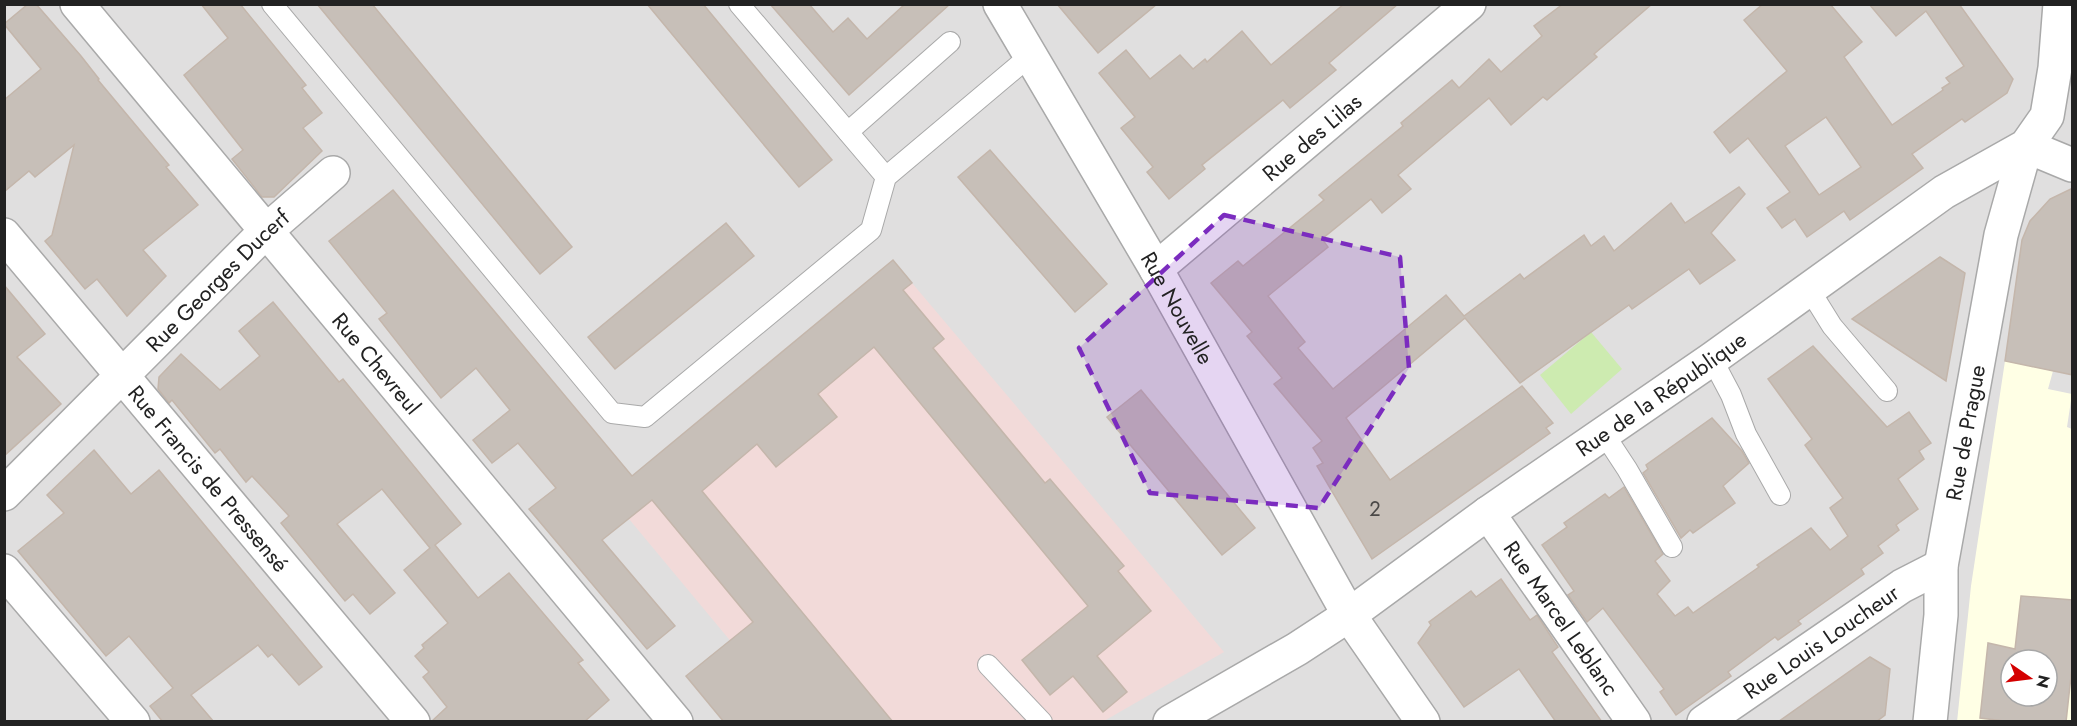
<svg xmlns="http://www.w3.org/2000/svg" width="2077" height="726" viewBox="0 0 2077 726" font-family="Jost,sans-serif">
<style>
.residential{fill:#e0dfdf;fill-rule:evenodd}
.commercial{fill:#f2dad9}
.education{fill:#ffffe5;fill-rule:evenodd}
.grass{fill:#cdebb0}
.building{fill:#c7bfb8;stroke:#c4b6ab;stroke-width:1.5;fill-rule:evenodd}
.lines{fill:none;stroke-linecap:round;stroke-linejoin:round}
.service-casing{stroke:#a9a9a9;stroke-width:22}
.minor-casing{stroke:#a9a9a9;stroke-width:36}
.tertiary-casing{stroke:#a9a9a9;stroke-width:36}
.service{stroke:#fff;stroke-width:20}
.minor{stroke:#fff;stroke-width:33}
.tertiary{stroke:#fff;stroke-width:33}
.marked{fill:#7b2cbf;fill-opacity:0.2;stroke:#7b2cbf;stroke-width:4.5;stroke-dasharray:12 8;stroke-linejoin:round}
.labels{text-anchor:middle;stroke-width:4.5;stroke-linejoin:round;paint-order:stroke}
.number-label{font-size:20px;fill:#4b4948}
.street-label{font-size:22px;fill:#222;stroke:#fff}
</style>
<rect width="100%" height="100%" fill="#f2efe9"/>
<path class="residential" d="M4 5H2072V721H5ZM2011 660H2047V696H2011Z"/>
<polygon class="commercial" points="912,283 1224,652 1104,721 797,721 629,519"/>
<path class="education" d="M2005 361 2053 371 2048 389 2072 394 2067 427 2072 429V721L1957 722 1971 586ZM2011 660H2047V696H2011Z"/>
<polygon class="grass" points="1591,332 1622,369 1571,414 1540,375"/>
<g class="building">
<polygon points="28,4 36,4 81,56 99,79 98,80 169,165 166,167 198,205 143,250 166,276 127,316 97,279 85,289 45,241 52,235 74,145 35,177 29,171 4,192 4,100 41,69 4,24"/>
<polygon points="201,4 240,4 306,85 302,88 322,113 303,128 322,151 274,197 262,197 232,159 243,150 184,75 228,38"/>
<polygon points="317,4 372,4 572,247 540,274"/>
<polygon points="647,4 703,4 832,160 799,187"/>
<polygon points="770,4 809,4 833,32 848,18 867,39 905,4 950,4 849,95"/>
<polygon points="1057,4 1157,4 1098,53"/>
<polygon points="1344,4 1398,4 1329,63 1336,70 1290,108 1283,100 1202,165 1205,169 1169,199 1147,172 1153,167 1121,128 1135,117 1099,73 1126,50 1150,79 1180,55 1193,69 1205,59 1207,62 1242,31 1271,65"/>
<polygon points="1563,4 1652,4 1594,54 1597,57 1547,100 1543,97 1511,125 1489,98 1398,175 1411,189 1382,213 1371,199 1322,239 1328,247 1268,296 1305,342 1298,348 1333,389 1446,295 1464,316 1520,274 1524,279 1584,235 1591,246 1604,236 1614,251 1671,203 1685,223 1739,187 1745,194 1711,233 1735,260 1700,284 1689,269 1632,309 1629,305 1520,383 1465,318 1346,418 1390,480 1522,386 1553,423 1546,428 1550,433 1372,559 1317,466 1323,463 1313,448 1322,441 1274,384 1282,378 1247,336 1252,332 1211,283 1238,261 1243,266 1324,200 1319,195 1403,126 1401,123 1452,80 1459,88 1489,59 1501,72 1542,36 1534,26"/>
<path d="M1763 4H1830L1862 42 1844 57 1892 125 1943 90 1942 88 1950 83 1946 78 1964 66 1926 11 1896 36 1869 4H1959L2013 79 2007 93 1965 122 1962 119 1912 154 1923 168 1850 220 1844 211 1807 237 1795 219 1782 228 1767 208 1790 192 1748 138 1730 153 1714 132 1787 71 1744 20ZM1826 117 1861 167 1819 195 1785 146Z"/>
<polygon points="990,150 1107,284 1075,312 958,177"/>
<polygon points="2073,188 2073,375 2005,361 2022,240 2030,221 2050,199"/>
<polygon points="393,190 632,476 893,260 912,283 903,290 944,339 933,348 1045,483 1050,479 1124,566 1118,571 1151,611 1097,656 1127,692 1103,712 1073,676 1050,695 1022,660 1088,606 874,347 818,394 837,417 776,467 757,444 702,491 893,722 724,722 686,676 753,622 652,500 602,540 675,626 647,649 529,509 556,488 518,443 492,463 473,440 510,410 476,368 441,398 379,319 387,313 329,241"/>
<polygon points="726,223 754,256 615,369 588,337"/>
<polygon points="1940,257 1965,273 1946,381 1852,319"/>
<polygon points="4,285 45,334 17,357 61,404 4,456"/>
<polygon points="273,302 339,382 343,379 461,524 435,545 478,598 509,573 583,660 578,663 609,700 584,722 431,722 447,707 423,677 429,672 415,656 424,648 422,645 448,623 404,570 430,548 382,489 337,524 395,593 370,614 353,594 345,601 281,523 289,516 252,476 246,482 220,449 215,453 172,400 169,403 158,389 159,377 181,354 220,390 260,356 239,331"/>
<polygon points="1813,346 1887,427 1909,412 1931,443 1919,451 1924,459 1898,479 1918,509 1896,525 1899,530 1878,546 1883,553 1861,569 1864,574 1798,621 1801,624 1778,640 1775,637 1728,672 1731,676 1676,715 1660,692 1664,689 1603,608 1587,622 1568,595 1574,591 1542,545 1567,527 1564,523 1605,494 1609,498 1624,487 1663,554 1655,561 1670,581 1657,594 1675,616 1688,607 1693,613 1759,567 1757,565 1811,528 1830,550 1848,536 1830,508 1843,498 1805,445 1812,439 1768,379"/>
<polygon points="1141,390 1255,528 1222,555 1107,417"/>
<polygon points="1712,418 1742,451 1749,463 1723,486 1735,503 1693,533 1690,530 1681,538 1643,473 1648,469 1646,465"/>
<polygon points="94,450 131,494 159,470 322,667 299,685 272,654 268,657 258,645 191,695 214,722 163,722 150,706 173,688 129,636 106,656 18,551 64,513 47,495"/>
<polygon points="1501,579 1530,620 1537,615 1558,647 1552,652 1602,722 1556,722 1519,669 1464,707 1418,643 1431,625 1429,622 1471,591 1476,597"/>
<path d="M2021 596 2073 600V658L2066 722H2012L1980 718 1988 643 2015 649ZM2011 660H2047V696H2011Z"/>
<polygon points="1870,657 1890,669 1885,715 1876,722 1778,722"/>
</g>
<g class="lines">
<g class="service-casing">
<g id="service">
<polyline points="272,4 612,413 645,417 871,230 886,177 1031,55"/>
<polyline points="739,4 886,177"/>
<polyline points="848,132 950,42"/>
<polyline points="1809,289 1832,326 1887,391"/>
<polyline points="1712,359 1731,395 1746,434 1780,495"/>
<polyline points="1604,434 1627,469 1672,547"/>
<polyline points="988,665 1042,722"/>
</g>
</g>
<g class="minor-casing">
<g id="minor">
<path id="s1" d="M77 4 676 722"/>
<path id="s2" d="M4 235 413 722"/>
<path id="s3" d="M1156 269 1469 4"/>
<path id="s4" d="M4 494 266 231 333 173"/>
<path id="s5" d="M1488 513 1634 722"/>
<polyline points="4,571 133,722"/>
<path id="s6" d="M1704 722 1902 586 1941 566"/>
<path id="s7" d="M1930 722 1941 615V566L2001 235 2026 146 2072 165"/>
</g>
</g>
<g class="tertiary-casing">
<g id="tertiary">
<path id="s8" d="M1000 4 1156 269 1349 615 1423 722"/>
<path id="s9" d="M1170 722 1297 649 1349 615 1488 513 1712 359 1944 192 2026 146 2047 116 2055 68 2060 4"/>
</g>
</g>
<use href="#service" class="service"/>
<use href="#minor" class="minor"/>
<use href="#tertiary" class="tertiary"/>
</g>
<path class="marked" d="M1224 215 1400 257 1409 368 1319 508 1150 493 1079 348Z"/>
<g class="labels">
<g class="number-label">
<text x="1375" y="516">2</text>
</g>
<g class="street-label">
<text dy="8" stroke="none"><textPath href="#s3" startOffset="204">Rue des Lilas</textPath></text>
<text dy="8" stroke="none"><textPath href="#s4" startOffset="302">Rue Georges Ducerf</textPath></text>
<text dy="8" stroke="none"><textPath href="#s8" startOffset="352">Rue Nouvelle</textPath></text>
<text dy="8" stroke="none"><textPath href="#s1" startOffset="468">Rue Chevreul</textPath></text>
<text dy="8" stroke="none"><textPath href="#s9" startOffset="591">Rue de la République</textPath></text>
<text dy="8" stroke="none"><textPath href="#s7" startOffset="292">Rue de Prague</textPath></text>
<text dy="8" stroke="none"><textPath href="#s2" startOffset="318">Rue Francis de Pressensé</textPath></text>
<text dy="8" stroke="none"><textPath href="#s5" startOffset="128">Rue Marcel Leblanc</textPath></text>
<text dy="8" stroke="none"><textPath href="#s6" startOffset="142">Rue Louis Loucheur</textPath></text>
</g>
</g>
<rect width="2077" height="726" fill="none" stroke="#222222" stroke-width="12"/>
<g transform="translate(2029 678) rotate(104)"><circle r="28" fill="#ffffff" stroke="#a7a7a7" stroke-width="1.5"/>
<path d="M0-4.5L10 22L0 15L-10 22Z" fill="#d40000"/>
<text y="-9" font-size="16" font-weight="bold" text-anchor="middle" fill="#222222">N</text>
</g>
</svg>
